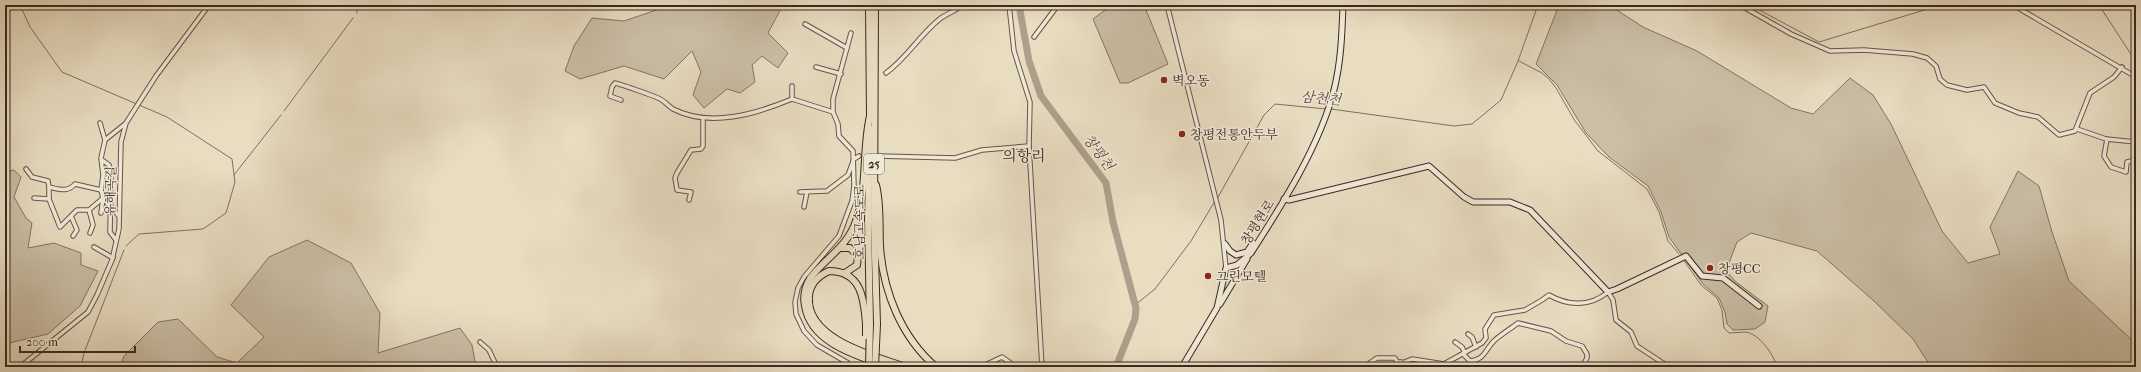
<svg xmlns="http://www.w3.org/2000/svg" width="2141" height="372" viewBox="0 0 2141 372" font-family="'IM FELL French Canon','Noto Serif KR',serif">
<style>
.green{fill:#cabea6;stroke:#827464}
.lines{fill:none;stroke-linecap:round;stroke-linejoin:round}
.stream{stroke:#7e7061;stroke-width:1}
.river{stroke:#ac9f8b;stroke-width:7}
.street-casing{stroke:#655649;stroke-width:5.5}
.secondary-casing{stroke:#392921;stroke-width:7}
.highway-casing{stroke:#392921;stroke-width:8}
.street{stroke:#f0e8d7;stroke-width:3.5}
.secondary{stroke:#f0e8d7;stroke-width:5}
.highway{stroke:#e8dcc1;stroke-width:6}
.highway-bridge-casing{stroke:#392921;stroke-width:8;stroke-linecap:butt}
.highway-bridge{stroke:#e8dcc1;stroke-width:6}
.poi-dot{fill:#8f2418;stroke:#f0e8d7;stroke-width:1.5}
.labels{text-anchor:middle;stroke-width:3;stroke-linejoin:round;paint-order:stroke}
.shield{fill:#f0e8d7;stroke:#706258;stroke-width:1}
.shield-label{font-size:12px;font-weight:bold;fill:#392921}
.poi-label{font-size:13px;fill:#392921;stroke:#f0e8d7;text-anchor:start}
.street-label{font-size:13px;fill:#392921;stroke:#f0e8d7}
.water-label{font-size:14px;font-style:italic;fill:#5c4c41;stroke:#f0e8d7}
.quarter-label{font-size:15px;fill:#392921;stroke:#f0e8d7}
</style>
<rect width="100%" height="100%" fill="#e8dcc1"/>
<filter id="stains"><feTurbulence type="fractalNoise" baseFrequency=".005" numOctaves="4"/><feColorMatrix values="0 0 0 0 .2 0 0 0 0 .09 0 0 0 0 .02 0 0 0 .5 -.17"/></filter>
<radialGradient id="worn" r=".72"><stop offset=".6" stop-color="#630" stop-opacity="0"/><stop offset="1" stop-color="#630" stop-opacity=".3"/></radialGradient>
<g class="green">
<polygon points="671,5 783,5 768,33 788,53 778,68 762,56 752,65 755,82 740,93 727,89 704,108 693,95 701,72 692,51 664,79 624,66 580,79 565,71 574,46 592,18 624,21"/>
<polygon points="1112,5 1144,5 1168,64 1128,83 1120,83 1093,19"/>
<polygon points="1559,5 1609,5 1643,27 1697,51 1791,108 1813,114 1850,78 1873,95 1891,124 1942,231 1968,263 2000,254 1990,227 2018,171 2039,186 2052,232 2069,281 2136,344 2136,367 1931,367 1913,339 1874,301 1817,251 1751,233 1737,242 1726,271 1736,282 1768,306 1765,322 1755,329 1733,330 1727,324 1725,312 1719,298 1703,284 1669,237 1661,212 1648,186 1609,157 1586,133 1557,85 1536,64"/>
<polygon points="14,170 21,177 14,197 26,218 32,223 28,248 54,243 81,253 81,265 98,271 80,306 48,334 5,344 5,172"/>
<polygon points="307,240 351,263 380,313 378,353 460,328 472,345 476,367 120,367 124,356 158,322 178,319 217,357 237,363 264,337 231,305 269,257"/>
</g>
<g class="lines">
<g class="stream">
<polyline points="20,5 30,27 62,72 167,117 232,159 235,182 226,213 203,229 139,234 126,246"/>
<polyline points="1750,5 1819,42 1941,5"/>
<polyline points="2099,5 2136,62"/>
<polyline points="357,13 357,5"/>
<polyline points="1519,61 1542,73 1549,79 1556,88 1575,121 1598,151 1647,189 1659,212 1668,241 1679,254"/>
<polyline points="1331,109 1454,126 1472,124 1501,100 1518,61 1538,5"/>
<polyline points="284,111 353,18"/>
<polyline points="234,175 281,115"/>
<polyline points="1217,199 1264,115 1275,104 1326,109"/>
<path d="M1683 259 1701 285 1717 298 1722 310 1724 328 1729 333C1734 333 1740 332 1745 332 1759 333 1774 355 1777 367"/>
<polyline points="1135,305 1155,289 1191,241 1215,201"/>
<polyline points="81,367 84,353 124,250"/>
</g>
<polyline class="river" points="1019,5 1029,61 1041,96 1106,183 1113,222 1136,308 1135,319 1116,367"/>
<g class="street-casing">
<g id="street">
<polyline points="1009,5 1014,51 1030,102 1029,146 1042,367"/>
<polyline points="1167,5 1221,220 1226,268"/>
<polyline points="1740,5 1791,34 1830,51 1864,50 1913,54 1927,58 1936,66 1940,79 1947,85 1967,90 1984,87 1995,103 2019,113 2038,117 2059,135 2075,131 2090,93 2114,77 2122,67"/>
<polyline points="2013,5 2136,77"/>
<polyline points="805,24 847,48"/>
<polyline points="1034,37 1058,5"/>
<polyline points="816,67 841,74"/>
<path d="M886 73C908 57 920 34 941 18 948 13 956 11 962 5"/>
<polyline points="792,86 792,99 833,112"/>
<path d="M621 100 610 96 612 87 615 83C617 83 654 96 658 98 664 100 668 106 673 109 710 128 756 114 792 99"/>
<polyline points="100,123 105,140"/>
<polyline points="2077,129 2106,139 2136,142"/>
<polyline points="2107,139 2104,156 2111,167 2126,172 2127,162 2136,160"/>
<polyline points="878,156 955,158 982,150 1029,146"/>
<polyline points="102,160 109,165 111,172 110,232 116,240"/>
<path d="M26 169 32 177 48 181 49 187C59 189 67 193 75 184L101 190"/>
<polyline points="49,187 49,199 60,227 71,216"/>
<polyline points="800,192 827,191 848,175 854,159 859,156"/>
<polyline points="34,198 49,199"/>
<polyline points="689,200 691,192 677,190 675,178 677,173 691,150 701,149 703,146 703,118"/>
<polyline points="804,207 807,192"/>
<polyline points="101,213 103,198"/>
<polyline points="119,216 103,198 101,190 103,175 101,158 105,140 125,124"/>
<polyline points="90,233 93,225 89,210 103,198"/>
<polyline points="73,236 77,230 71,216 77,210 89,210"/>
<polyline points="94,247 113,258"/>
<polyline points="1468,334 1472,337 1476,347"/>
<polyline points="480,342 489,350 497,367"/>
<polyline points="1455,342 1462,347 1465,353"/>
<path d="M1463 354 1470 361C1485 360 1485 349 1495 340 1502 334 1510 329 1518 323L1551 331 1566 341 1582 346 1587 354V358L1582 367"/>
<polyline points="973,365 981,367 1002,357 1016,367"/>
<polyline points="20,367 88,312 97,295 112,260 119,229 121,142 126,123 156,76 209,5"/>
<polyline points="848,367 848,363 817,345 804,331 796,314 795,302 798,288 804,277 839,236 852,201 854,186 853,151 839,136 838,124 833,112 833,99 851,33"/>
<polyline points="1351,367 1357,365 1365,367"/>
<polyline points="1364,367 1377,358 1395,358 1397,362 1402,362"/>
<path d="M1393 367 1412 359 1444 364 1482 343 1486 338 1485 329 1494 315 1525 310 1542 300 1549 295C1568 306 1590 307 1608 292L1613 300 1616 320 1631 332 1637 346 1669 367"/>
</g>
</g>
<g class="secondary-casing">
<g id="secondary">
<polyline points="1284,199 1289,200 1429,166 1464,197 1473,202 1510,202 1530,210 1608,292 1617,289 1686,256 1702,276 1723,278 1759,306"/>
<polyline points="1225,244 1230,251 1236,255 1247,252 1253,243"/>
<polyline points="1220,304 1247,259"/>
<path d="M1182 367 1217 308 1226 268 1237 265 1251 253C1282 205 1320 145 1334 90 1341 62 1342 34 1343 5"/>
</g>
</g>
<g class="highway-casing">
<g id="highway">
<polyline points="869,5 870,119"/>
<polyline points="875,5 874,223 877,324"/>
<path d="M870 116C862 150 868 187 856 221 848 246 826 258 811 277 805 286 803 296 805 306 811 344 859 356 889 367"/>
<polyline points="870,129 868,219 870,324"/>
<path d="M876 185C881 205 879 225 880 246 883 291 901 337 936 367"/>
<polyline points="840,248 850,248 858,256 857,265 845,273"/>
<path d="M866 324C864 298 861 271 829 271 818 276 810 283 809 296 805 339 874 356 906 367"/>
</g>
</g>
<use href="#street" class="street"/>
<use href="#secondary" class="secondary"/>
<use href="#highway" class="highway"/>
<g class="highway-bridge-casing">
<g id="highway-bridge">
<polyline points="866,324 866,336"/>
<polyline points="869,367 870,324"/>
<polyline points="875,367 877,324"/>
</g>
</g>
<use href="#highway-bridge" class="highway-bridge"/>
</g>
<g class="poi-dot">
<circle cx="1164" cy="80" r="4"/>
<circle cx="1182" cy="134" r="4"/>
<circle cx="1710" cy="268" r="4"/>
<circle cx="1208" cy="276" r="4"/>
</g>
<g class="labels">
<rect class="shield" x="864" y="154" width="20" height="20" rx="3"/>
<g class="shield-label">
<text x="874" y="168">25</text>
</g>
<g class="poi-label">
<text x="1172" y="85">벽오동</text>
<text x="1190" y="139">창평전통안두부</text>
<text x="1718" y="273">창평CC</text>
<text x="1216" y="281">그린모텔</text>
</g>
<g class="street-label">
<text transform="translate(110 191) rotate(-89)" y="5">유해곡길</text>
<text transform="translate(859 222) rotate(-90)" y="5">호남고속도로</text>
<text transform="translate(1257 222) rotate(-58)" y="5">창평현로</text>
</g>
<g class="water-label">
<text transform="translate(1321 98) rotate(5)" y="5">삼천천</text>
<text transform="translate(1099 152) rotate(53)" y="5">창평천</text>
</g>
<g class="quarter-label">
<text x="1024" y="161">의항리</text>
</g>
</g>
<rect width="2141" height="372" fill="none" stroke="#e8dcc1" stroke-width="20"/>
<rect x="6" y="6" width="2129" height="360" fill="none" stroke="#392921" stroke-width="2"/>
<rect x="10" y="10" width="2121" height="352" fill="none" stroke="#392921"/>
<path d="M20 346v6h115v-6" fill="none" stroke="#392921" stroke-width="2"/>
<text x="26" y="346" font-size="12" fill="#392921" stroke="#f0e8d7" stroke-width="3" paint-order="stroke">200 m</text>
<rect width="100%" height="100%" filter="url(#stains)"/>
<rect width="100%" height="100%" fill="url(#worn)"/>
</svg>
